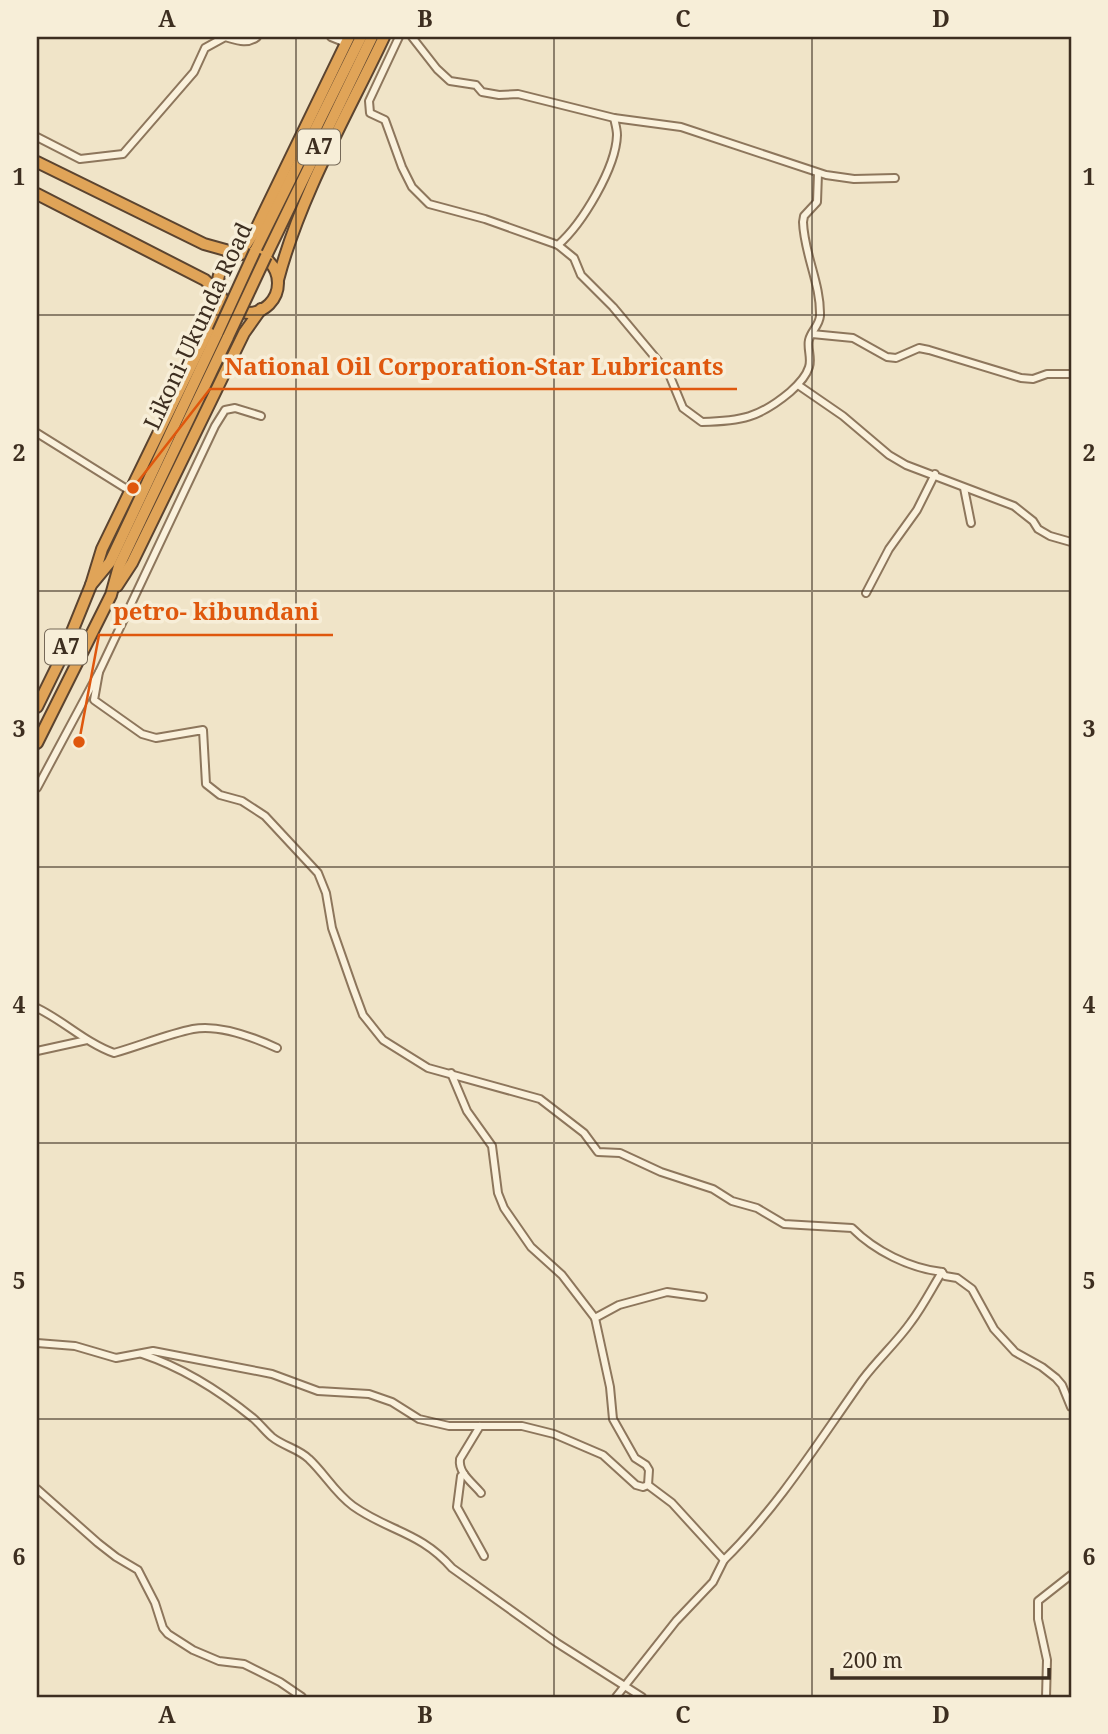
<svg xmlns="http://www.w3.org/2000/svg" width="1108" height="1734" viewBox="0 0 1108 1734" font-family="'Noto Serif',serif">
<style>
.lines{fill:none;stroke-linecap:round;stroke-linejoin:round}
.street-casing{stroke:#8d765c;stroke-width:10}
.highway-casing{stroke:#5b4430;stroke-width:14}
.street{stroke:#faf1dc;stroke-width:6}
.highway{stroke:#e0a458;stroke-width:10}
.highway-bridge-casing{stroke:#5b4430;stroke-width:14;stroke-linecap:butt}
.highway-bridge{stroke:#e0a458;stroke-width:10}
.grid{fill:none;stroke:#3d2e20;stroke-width:2;stroke-opacity:0.55}
.labels{text-anchor:middle;stroke-width:7;stroke-linejoin:round;paint-order:stroke}
.shield{fill:#f7eed8;stroke:#756857;stroke-width:2}
.shield-label{font-size:21px;font-weight:bold;fill:#3d2e20}
.street-label{font-size:23px;fill:#3d2e20;stroke:#f7eed8}
.leader{fill:none;stroke:#df570d;stroke-width:2.5}
.callout-dot{fill:#df570d;stroke:#f7eed8;stroke-width:2.5}
.callout-label{font-size:24px;text-anchor:middle;font-weight:bold;fill:#df570d;stroke:#f7eed8;stroke-width:7;stroke-linejoin:round;paint-order:stroke}
.neatline{fill:none;stroke:#3d2e20;stroke-width:2.5}
.grid-label{font-size:23px;text-anchor:middle;font-weight:bold;fill:#3d2e20}
</style>
<rect width="100%" height="100%" fill="#f0e4c8"/>
<g class="lines">
<g class="street-casing">
<g id="street">
<polyline points="331,37 346,43"/>
<path d="M399 37 369 101 370 113 385 120 402 167 412 187 429 204 485 219 558 245 574 258 581 275 613 307 669 374 683 408 702 422C741 421 759 418 790 392 798 385 806 377 809 367 812 358 807 349 809 340 811 331 819 326 820 316 821 284 804 254 803 222L804 216 817 202 818 173"/>
<polyline points="412,37 437,69 450,81 476,85 482,92 499,95 518,94 614,118 681,127 826,175 854,179 895,178"/>
<path d="M37 137 80 159 123 154 194 72 205 48 225 37C236 40 247 45 257 37"/>
<path d="M558 245C582 224 616 168 617 135 617 129 615 123 614 118"/>
<polyline points="812,334 853,338 887,357 896,358 919,348 929,350 1021,378 1033,379 1047,374 1071,374"/>
<polyline points="798,385 843,416 889,455 906,465 1014,506 1033,521 1038,529 1050,536 1071,542"/>
<polyline points="37,433 130,491"/>
<polyline points="964,488 971,523"/>
<polyline points="866,593 889,549 917,510 935,474"/>
<path d="M99 672 94 700 142 734 156 738 203 730 206 784 220 795 242 801 265 816 318 873 326 893 332 928 353 988 363 1015 383 1040 428 1068 540 1099 584 1133 598 1152 620 1153 661 1172 713 1189 732 1201 757 1208 784 1224 852 1228C875 1251 909 1268 942 1272L945 1276 957 1278 972 1289 994 1329 1015 1352 1042 1367 1056 1378 1062 1385 1071 1407"/>
<polyline points="37,788 99,672 215,426 225,410 235,408 261,416"/>
<path d="M37 1008C64 1021 86 1043 114 1053 139 1046 168 1034 193 1029 219 1024 253 1037 277 1048"/>
<polyline points="37,1051 87,1040"/>
<polyline points="451,1073 467,1111 492,1146 498,1193 504,1208 531,1247 562,1275 595,1318"/>
<path d="M37 1343 75 1346 116 1358 153 1351 272 1374 318 1391 369 1394 392 1402 419 1419 449 1426H522L554 1434 603 1455 636 1485 643 1487 648 1485 672 1503 724 1560C778 1507 819 1441 863 1379 878 1359 897 1342 911 1322 923 1306 932 1288 942 1272"/>
<path d="M142 1354C181 1367 221 1392 253 1418 260 1424 265 1431 272 1437 283 1446 299 1449 309 1459 325 1474 335 1493 353 1506 388 1531 421 1532 452 1568L557 1643 642 1697"/>
<path d="M480 1426 460 1459C458 1473 472 1482 481 1493"/>
<polyline points="464,1474 461,1476 457,1507 484,1556"/>
<polyline points="648,1485 649,1470 646,1465 635,1458 613,1419 610,1387 595,1318 619,1305 667,1292 703,1297"/>
<polyline points="37,1489 98,1543 116,1557 138,1570 155,1603 163,1628 168,1634 193,1650 219,1661 244,1664 280,1682 302,1697"/>
<polyline points="616,1697 676,1621 713,1582 724,1560"/>
<polyline points="1046,1697 1047,1660 1038,1619 1038,1601 1071,1575"/>
</g>
</g>
<g class="highway-casing">
<g id="highway">
<polyline points="37,162 204,244 240,254 255,231 349,37"/>
<polyline points="37,194 205,280 221,296 210,327 102,549 91,585"/>
<polyline points="255,251 361,37"/>
<circle cx="248" cy="283" r="30"/>
<polyline points="266,256 372,37"/>
<path d="M278 280C300 196 347 115 384 37"/>
<polyline points="117,586 132,563 244,333 261,309"/>
<polyline points="37,707 63,654 91,585 110,562 218,332"/>
<polyline points="37,743 111,595 119,566 228,337"/>
</g>
</g>
<use href="#street" class="street"/>
<use href="#highway" class="highway"/>
<g class="highway-bridge-casing">
<g id="highway-bridge">
<polyline points="218,332 255,251"/>
<polyline points="228,337 266,256"/>
</g>
</g>
<use href="#highway-bridge" class="highway-bridge"/>
</g>
<path class="grid" d="M296 37V1697M554 37V1697M812 37V1697M37 315H1071M37 591H1071M37 867H1071M37 1143H1071M37 1419H1071"/>
<g class="labels">
<g class="shield">
<rect x="298" y="129.5" width="42" height="35" rx="5"/>
<rect x="45" y="629.5" width="42" height="35" rx="5"/>
</g>
<g class="shield-label">
<text x="319" y="154">A7</text>
<text x="66" y="654">A7</text>
</g>
<g class="street-label">
<text transform="translate(198 326) rotate(-65)" y="8">Likoni-Ukunda Road</text>
</g>
</g>
<path class="leader" d="M133 488L210 389H737M79 742L99 635H333"/>
<g class="callout-dot">
<circle cx="133" cy="488" r="7"/>
<circle cx="79" cy="742" r="7"/>
</g>
<g class="callout-label">
<text x="474" y="375">National Oil Corporation-Star Lubricants</text>
<text x="216" y="620">petro- kibundani</text>
</g>
<rect width="1108" height="1734" fill="none" stroke="#f7eed8" stroke-width="77"/>
<path d="M832 1668v10h217v-10" fill="none" stroke="#3d2e20" stroke-width="3.5"/>
<text x="842" y="1668" font-size="21" fill="#3d2e20" stroke="#f7eed8" stroke-width="5" paint-order="stroke">200 m</text>
<rect x="38" y="38" width="1032" height="1658" class="neatline"/>
<g class="grid-label">
<text x="167" y="27">A</text>
<text x="425" y="27">B</text>
<text x="683" y="27">C</text>
<text x="941" y="27">D</text>
<text x="19" y="185">1</text>
<text x="1089" y="185">1</text>
<text x="19" y="461">2</text>
<text x="1089" y="461">2</text>
<text x="19" y="737">3</text>
<text x="1089" y="737">3</text>
<text x="19" y="1013">4</text>
<text x="1089" y="1013">4</text>
<text x="19" y="1289">5</text>
<text x="1089" y="1289">5</text>
<text x="19" y="1565">6</text>
<text x="1089" y="1565">6</text>
<text x="167" y="1723">A</text>
<text x="425" y="1723">B</text>
<text x="683" y="1723">C</text>
<text x="941" y="1723">D</text>
</g>
</svg>
